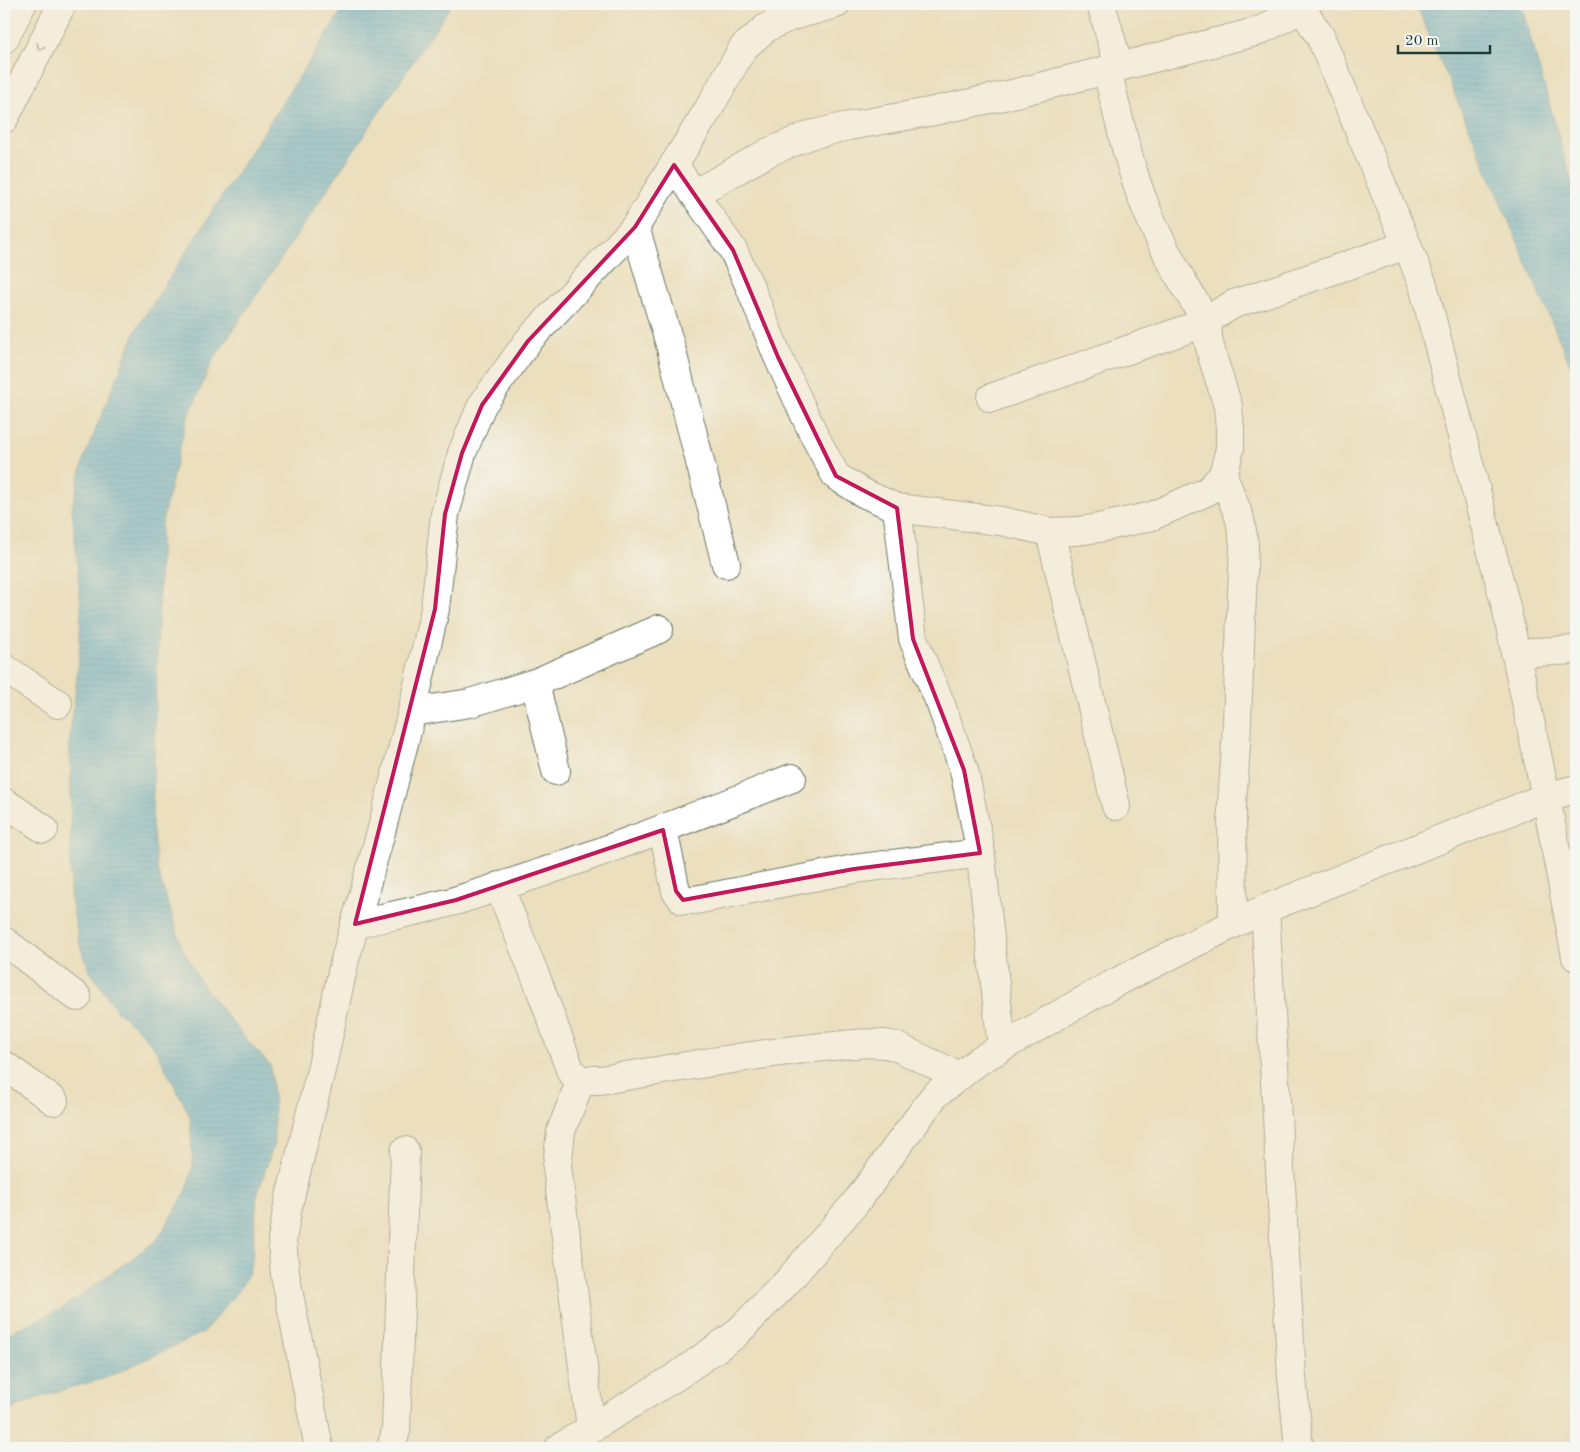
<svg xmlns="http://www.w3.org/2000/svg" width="1580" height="1452" viewBox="0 0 1580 1452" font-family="'Old Standard TT',serif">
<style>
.water{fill:url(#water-rules);stroke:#3c7685}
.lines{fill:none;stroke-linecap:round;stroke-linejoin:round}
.minor-casing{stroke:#667664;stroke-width:30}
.minor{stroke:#fff;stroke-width:28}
.oneway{stroke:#8f9e9a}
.marked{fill:none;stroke:#c2185b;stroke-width:4;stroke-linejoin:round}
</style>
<defs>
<pattern id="water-rules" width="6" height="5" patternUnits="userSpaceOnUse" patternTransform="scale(1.25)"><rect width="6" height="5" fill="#5aafd6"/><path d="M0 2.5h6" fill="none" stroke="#4a90ae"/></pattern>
</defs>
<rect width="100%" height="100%" fill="#f6f6f2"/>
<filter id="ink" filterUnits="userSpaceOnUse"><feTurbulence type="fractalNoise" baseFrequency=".02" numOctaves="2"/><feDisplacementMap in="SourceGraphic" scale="10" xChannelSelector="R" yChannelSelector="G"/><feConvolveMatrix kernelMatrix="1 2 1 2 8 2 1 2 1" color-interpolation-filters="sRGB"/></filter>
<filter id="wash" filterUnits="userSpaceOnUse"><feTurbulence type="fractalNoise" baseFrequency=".0096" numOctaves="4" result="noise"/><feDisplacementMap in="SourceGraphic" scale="20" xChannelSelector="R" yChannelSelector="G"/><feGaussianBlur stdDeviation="1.12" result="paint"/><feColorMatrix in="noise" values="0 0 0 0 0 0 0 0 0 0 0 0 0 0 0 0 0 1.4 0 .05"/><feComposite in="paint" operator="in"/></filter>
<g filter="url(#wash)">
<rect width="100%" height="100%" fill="#ebdfbd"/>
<g class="water">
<polygon points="346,4 452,4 213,360 186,422 161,526 152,824 157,869 182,947 201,983 243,1036 270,1065 274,1104 274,1144 257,1196 252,1261 248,1274 241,1287 204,1332 106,1378 55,1392 27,1402 4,1413 4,1335 63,1308 157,1240 186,1192 193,1166 190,1116 155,1048 138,1029 117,1011 89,970 80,946 70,896 71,767 69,744 79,659 81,607 72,507 84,458 137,328"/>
<polygon points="1416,4 1519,4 1522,8 1576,197 1576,379"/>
</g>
</g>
<g filter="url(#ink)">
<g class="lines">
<g class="minor-casing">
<g id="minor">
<polyline points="1101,4 1119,67"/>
<polyline points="1299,4 1320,36 1407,245 1423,285 1506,607 1546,797 1576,957"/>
<polyline points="4,39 22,4"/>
<polyline points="4,119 62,4"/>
<polyline points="674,165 733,250 750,287 778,357 815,437 836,476 863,493 897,508 1001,521 1050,532 1077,531 1099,528 1152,516 1208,491 1223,475 1230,449 1230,429 1228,406 1213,359 1208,339 1207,322 1215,315 1234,304 1407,245"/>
<polyline points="694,194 769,152 810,135 849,126 929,112 1008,95 1119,67 1259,31 1303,8"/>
<polyline points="635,227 671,348 726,564"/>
<path d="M991 398 1207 322C1183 284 1160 245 1144 203 1127 160 1118 114 1107 70"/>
<polyline points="1223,475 1240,519 1244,544 1236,745 1232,805 1233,924"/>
<polyline points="897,508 913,639 941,705 964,770 980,848 1002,1047"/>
<polyline points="1050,532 1116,806"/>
<polyline points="1515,653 1576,650"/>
<polyline points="4,668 58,704"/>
<polyline points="535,683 556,771"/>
<polyline points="412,712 470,703 535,683 659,629"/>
<polyline points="4,802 44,829"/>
<polyline points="663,830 676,891 683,900 695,900 854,869 980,853"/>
<path d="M499 886 539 985 571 1072 581 1080H600C674 1069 748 1054 823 1047 846 1045 872 1040 895 1046L959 1076"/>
<polyline points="1265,909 1292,1377 1299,1448"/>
<path d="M355 924C389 916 424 910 458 900 571 865 682 822 792 778"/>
<polyline points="4,941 77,997"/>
<polyline points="4,1065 54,1101"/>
<polyline points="581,1080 561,1131 557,1167 591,1428"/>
<polyline points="319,1448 285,1274 282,1240 288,1206 322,1066 344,963 381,832 412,712 435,609 445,514 462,453 482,405 528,341 635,227 708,110 743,48 766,28 789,17 836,4"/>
<polyline points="391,1448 396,1431 405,1151"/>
<polyline points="559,1448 677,1376 735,1335 788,1281 857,1201 935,1095 980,1060 1107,987 1233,924 1265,909 1546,797 1576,789"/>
</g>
</g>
<use href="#minor" class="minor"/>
</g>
<defs><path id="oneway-chevron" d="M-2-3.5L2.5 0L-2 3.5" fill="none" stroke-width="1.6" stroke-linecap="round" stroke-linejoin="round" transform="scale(1.25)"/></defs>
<use class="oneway" href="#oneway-chevron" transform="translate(40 47) rotate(117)"/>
</g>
<path d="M0 0H1580V1452H0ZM674 165 733 250 778 357 836 476 897 508 913 639 964 770 980 853 854 869 683 900 676 891 663 830 456 900 355 924 435 609 445 514 462 453 482 405 528 341 635 227Z" fill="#ebdfbd" fill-opacity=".55" fill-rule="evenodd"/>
<path class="marked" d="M674 165 733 250 778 357 836 476 897 508 913 639 964 770 980 853 854 869 683 900 676 891 663 830 456 900 355 924 435 609 445 514 462 453 482 405 528 341 635 227Z"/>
<rect width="1580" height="1452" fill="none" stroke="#f6f6f2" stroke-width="20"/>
<path d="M1398 45v8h92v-8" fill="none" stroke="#1f3d34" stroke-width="2.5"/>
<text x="1405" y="45" font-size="15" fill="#1f3d34" stroke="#f6f6f2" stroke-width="4" paint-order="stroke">20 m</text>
</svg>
